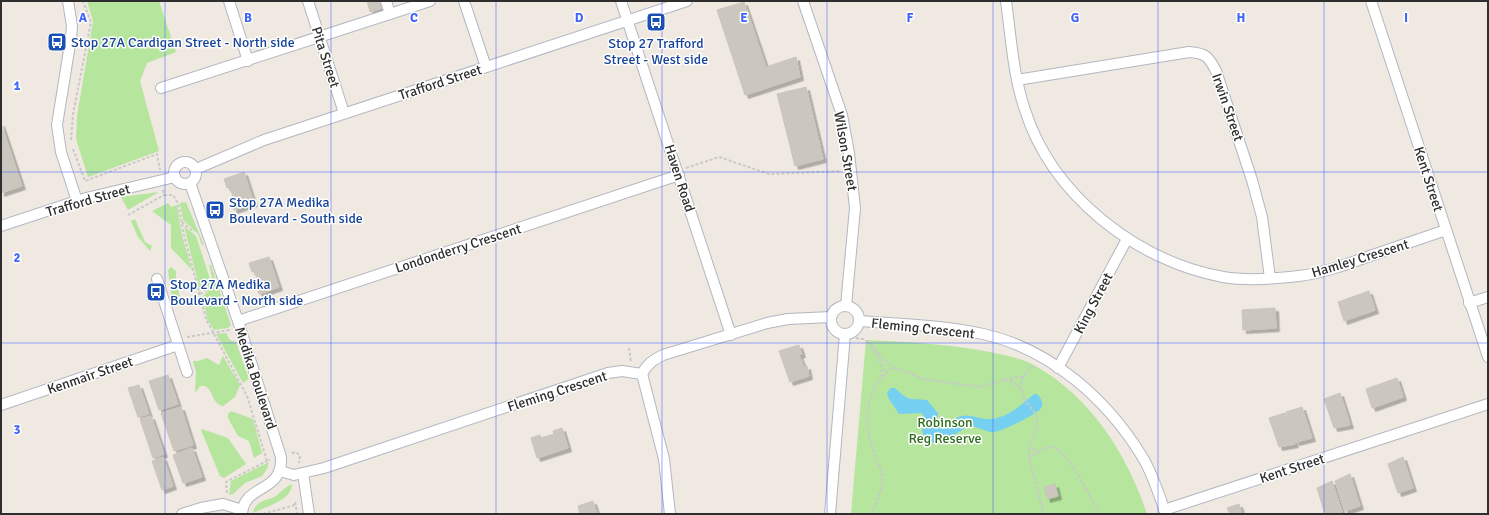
<svg xmlns="http://www.w3.org/2000/svg" width="1489" height="515" viewBox="0 0 1489 515" font-family="Signika,sans-serif">
<style>
.green{fill:#b6e59e}
.water{fill:#75cff0}
.building{fill:#cbc7bf;stroke:#cbc5ba;filter:url(#shadow)}
.lines{fill:none;stroke-linecap:round;stroke-linejoin:round}
.street-casing{stroke:#b4b7c1;stroke-width:12}
.path{stroke:#c9c9c9;stroke-width:2;stroke-dasharray:3 2;stroke-linecap:butt}
.street{stroke:#fff;stroke-width:10}
.grid{fill:none;stroke:#4264fb;stroke-width:1;stroke-opacity:0.55}
.labels{text-anchor:middle;stroke-width:3;stroke-linejoin:round;paint-order:stroke}
.transit-label{font-size:14px;fill:#164399;stroke:#fff;text-anchor:start}
.street-label{font-size:14px;fill:#2e2e2e;stroke:#fff}
.park-label{font-size:14px;fill:#2c6e1b;stroke:#fff}
.grid-label{font-size:13px;text-anchor:middle;font-weight:bold;fill:#4264fb;stroke:#fff;stroke-width:3;stroke-linejoin:round;paint-order:stroke}
</style>
<defs>
<filter id="shadow"><feDropShadow dx="3.5" dy="3.5" stdDeviation="0" flood-color="#0004"/></filter>
</defs>
<rect width="100%" height="100%" fill="#efe9e1"/>
<g class="green">
<polygon points="87,1 159,1 176,52 147,63 140,81 159,151 88,177 76,139 77,116 93,21"/>
<polygon points="159,192 128,210 121,197"/>
<polygon points="186,202 204,245 202,245 198,234 183,220 180,203"/>
<polygon points="168,203 171,207 177,205 182,235 192,270 171,248 171,225 152,211"/>
<polygon points="135,219 145,242 152,246 150,251 138,237 131,221"/>
<polygon points="184,226 196,236 210,279 209,286 200,291"/>
<path d="M209 265H211L231 325 228 328 214 330 207 319 203 296C215 285 213 281 209 265Z"/>
<polygon points="171,267 176,271 176,285 180,296 172,299 168,270"/>
<polygon points="226,333 230,340 236,342 249,379 243,383 216,334"/>
<path d="M866 340C908 342 949 344 990 352 1004 355 1021 358 1034 365 1091 397 1127 454 1147 514H851Z"/>
<path d="M223 356 240 385 235 397 223 406C211 403 214 391 205 386H200L195 393 196 372 193 361H198L207 358 219 365Z"/>
<polygon points="231,411 253,419 262,453 254,458 249,441 238,436 228,418 228,414"/>
<polygon points="202,429 228,438 246,464 224,478 220,476 201,430"/>
<polygon points="269,462 267,469 262,476 245,483 233,494 229,495 231,481"/>
<path d="M292 484C292 500 265 507 253 513 255 500 267 501 276 496 281 492 285 487 292 484Z"/>
</g>
<path class="water" d="M891 388H895C910 402 907 398 927 400L938 413 937 422 941 429C951 429 952 418 961 416 969 414 978 418 986 419 1005 420 1020 406 1034 394H1037C1041 398 1044 403 1041 408 1038 414 1002 431 995 432 988 433 977 427 970 425 958 432 940 447 926 441L922 431 925 418 922 413 899 414 889 399 887 393Z"/>
<g class="building">
<polygon points="367,1 379,1 382,8 370,12"/>
<polygon points="744,2 766,67 796,57 800,77 745,95 717,10"/>
<polygon points="806,87 823,159 795,166 777,94"/>
<polygon points="1,123 22,186 1,193"/>
<polygon points="244,172 254,203 234,210 231,201 234,200 230,187 227,188 224,179"/>
<polygon points="269,257 279,287 259,294 256,285 259,284 255,271 252,272 249,263"/>
<polygon points="1369,291 1375,310 1344,321 1338,302"/>
<polygon points="1275,308 1276,328 1243,330 1242,310"/>
<polygon points="799,345 802,354 799,355 804,367 807,366 809,376 790,382 779,351"/>
<polygon points="168,375 178,404 159,410 149,381"/>
<polygon points="1397,378 1403,397 1372,408 1366,389"/>
<polygon points="139,385 149,414 138,417 128,388"/>
<polygon points="1340,393 1350,425 1334,428 1324,399"/>
<polygon points="181,407 193,445 174,451 161,413"/>
<polygon points="1302,407 1312,438 1296,442 1286,412"/>
<polygon points="1285,413 1295,444 1279,447 1269,418"/>
<polygon points="151,416 164,454 153,458 140,419"/>
<polygon points="562,428 568,448 537,458 531,438 540,435 541,438 554,434 553,431"/>
<polygon points="192,448 202,477 183,483 173,455"/>
<polygon points="163,457 173,486 162,490 152,461"/>
<polygon points="1403,457 1413,488 1398,493 1388,464"/>
<polygon points="1350,474 1360,506 1345,511 1335,481"/>
<polygon points="1332,481 1342,512 1325,514 1317,488"/>
<polygon points="1055,484 1058,496 1047,499 1044,487"/>
<polygon points="593,501 597,514 580,514 578,506"/>
<polygon points="1239,504 1242,514 1230,514 1227,508"/>
</g>
<g class="lines">
<g class="street-casing">
<g id="street">
<polyline points="68,1 72,26 71,38 57,125 61,152 77,201"/>
<polyline points="229,1 248,61"/>
<polyline points="308,1 344,113"/>
<polyline points="386,1 390,14"/>
<polyline points="464,1 486,67"/>
<polyline points="621,1 731,335"/>
<polyline points="803,1 842,115 849,153 855,208 846,306"/>
<path d="M1006 1C1011 37 1013 75 1025 110 1052 195 1136 261 1223 277 1247 281 1274 279 1299 276 1323 273 1345 265 1367 257 1394 248 1420 239 1446 230"/>
<polyline points="1371,1 1488,357"/>
<path d="M1017 80 1189 52C1206 53 1209 57 1216 71L1252 180 1262 217 1270 278"/>
<polyline points="161,88 430,1"/>
<circle cx="185" cy="173" r="11"/>
<polyline points="196,169 264,140 687,1"/>
<path d="M190 183 238 321 281 457C283 494 244 483 242 514"/>
<polyline points="1,226 86,198 175,177"/>
<polyline points="157,279 187,372"/>
<polyline points="1469,303 1488,297"/>
<circle cx="845" cy="320" r="14"/>
<polyline points="238,321 679,175"/>
<path d="M859 321C900 324 943 325 983 334 1051 349 1108 400 1143 458 1153 475 1159 495 1166 514"/>
<polyline points="1058,368 1127,239"/>
<polyline points="642,374 664,459 670,514"/>
<polyline points="1,405 178,345"/>
<path d="M280 471 294 475 324 468 608 373 622 371 642 374C647 364 653 360 663 355L767 323 788 319 831 317"/>
<polyline points="303,473 309,514"/>
<polyline points="1164,510 1488,404"/>
<polyline points="182,514 201,508 223,504 242,510"/>
<polyline points="830,514 845,334"/>
</g>
</g>
<g class="path">
<polyline points="71,140 73,114 91,22 83,1"/>
<polyline points="73,149 85,181 157,154 160,170"/>
<polyline points="686,168 719,157 769,174 841,171"/>
<polyline points="163,190 164,195 173,195 178,203 184,235 206,319 247,396 267,461 270,460"/>
<polyline points="128,215 164,195"/>
<polyline points="182,222 194,232"/>
<polyline points="200,294 209,288 211,279"/>
<polyline points="187,337 230,330"/>
<polyline points="856,338 863,339 869,343"/>
<polyline points="629,348 631,362"/>
<polyline points="1024,376 1020,385 1021,389 1011,381 1004,380 1024,376 1033,365"/>
<polyline points="882,377 881,363 869,343 892,368"/>
<polyline points="1021,389 1026,401 1037,416 1037,428 1029,448"/>
<polyline points="1039,452 1029,448 1029,458 1044,514"/>
<polyline points="292,453 296,452 300,456 299,463"/>
<path d="M1029 458C1035 454 1043 447 1051 447 1066 446 1092 501 1100 514"/>
<polyline points="227,493 226,482 267,461"/>
<polyline points="295,502 297,513"/>
<polyline points="263,514 295,505"/>
<path d="M871 514C877 502 883 490 882 476 881 466 875 457 872 447 863 418 866 387 892 368H896L924 379 979 387 1004 380"/>
</g>
<use href="#street" class="street"/>
</g>
<path class="grid" d="M165 1V514M331 1V514M496 1V514M662 1V514M827 1V514M993 1V514M1158 1V514M1324 1V514M1 172H1488M1 343H1488"/>
<defs>
<g id="bus-square" transform="scale(1)"><rect x="-9" y="-9" width="18" height="18" rx="4" fill="#1a4fb4" stroke="#fff"/><path d="M-5-6H5V4H4V6H2V4H-2V6H-4V4H-5ZM-3.5-4V0h7V-4ZM-3.5 1.2v1.5H-2V1.2ZM2 1.2v1.5H3.5V1.2Z" fill="#fff"/></g>
</defs>
<g fill-rule="evenodd">
<use href="#bus-square" x="656" y="22"/>
<use href="#bus-square" x="57" y="42"/>
<use href="#bus-square" x="215" y="210"/>
<use href="#bus-square" x="156" y="292"/>
</g>
<g class="labels">
<g class="transit-label">
<text x="71" y="47">Stop 27A Cardigan Street - North side</text>
<text x="656" y="48" text-anchor="middle">Stop 27 Trafford<tspan x="656" dy="16">Street - West side</tspan></text>
<text x="229" y="207">Stop 27A Medika<tspan x="229" dy="16">Boulevard - South side</tspan></text>
<text x="170" y="289">Stop 27A Medika<tspan x="170" dy="16">Boulevard - North side</tspan></text>
</g>
<g class="street-label">
<text transform="translate(326 57) rotate(72)" y="5">Pita Street</text>
<text transform="translate(440 82) rotate(-18)" y="5">Trafford Street</text>
<text transform="translate(1228 107) rotate(71)" y="5">Irwin Street</text>
<text transform="translate(846 151) rotate(80)" y="5">Wilson Street</text>
<text transform="translate(680 178) rotate(72)" y="5">Haven Road</text>
<text transform="translate(1429 179) rotate(72)" y="5">Kent Street</text>
<text transform="translate(88 200) rotate(-16)" y="5">Trafford Street</text>
<text transform="translate(458 248) rotate(-18)" y="5">Londonderry Crescent</text>
<text transform="translate(1360 258) rotate(-17)" y="5">Hamley Crescent</text>
<text transform="translate(1093 303) rotate(-62)" y="5">King Street</text>
<text transform="translate(923 328) rotate(6)" y="5">Fleming Crescent</text>
<text transform="translate(90 375) rotate(-19)" y="5">Kenmair Street</text>
<text transform="translate(256 378) rotate(72)" y="5">Medika Boulevard</text>
<text transform="translate(557 391) rotate(-18)" y="5">Fleming Crescent</text>
<text transform="translate(1292 468) rotate(-18)" y="5">Kent Street</text>
</g>
<g class="park-label">
<text x="945" y="427">Robinson<tspan x="945" dy="16">Reg Reserve</tspan></text>
</g>
</g>
<g class="grid-label">
<text x="83" y="22">A</text>
<text x="248" y="22">B</text>
<text x="414" y="22">C</text>
<text x="579" y="22">D</text>
<text x="744" y="22">E</text>
<text x="910" y="22">F</text>
<text x="1075" y="22">G</text>
<text x="1241" y="22">H</text>
<text x="1406" y="22">I</text>
<text x="17" y="90">1</text>
<text x="17" y="262">2</text>
<text x="17" y="434">3</text>
</g>
<rect width="1489" height="515" fill="none" stroke="#2e2e2e" stroke-width="4"/>
</svg>
